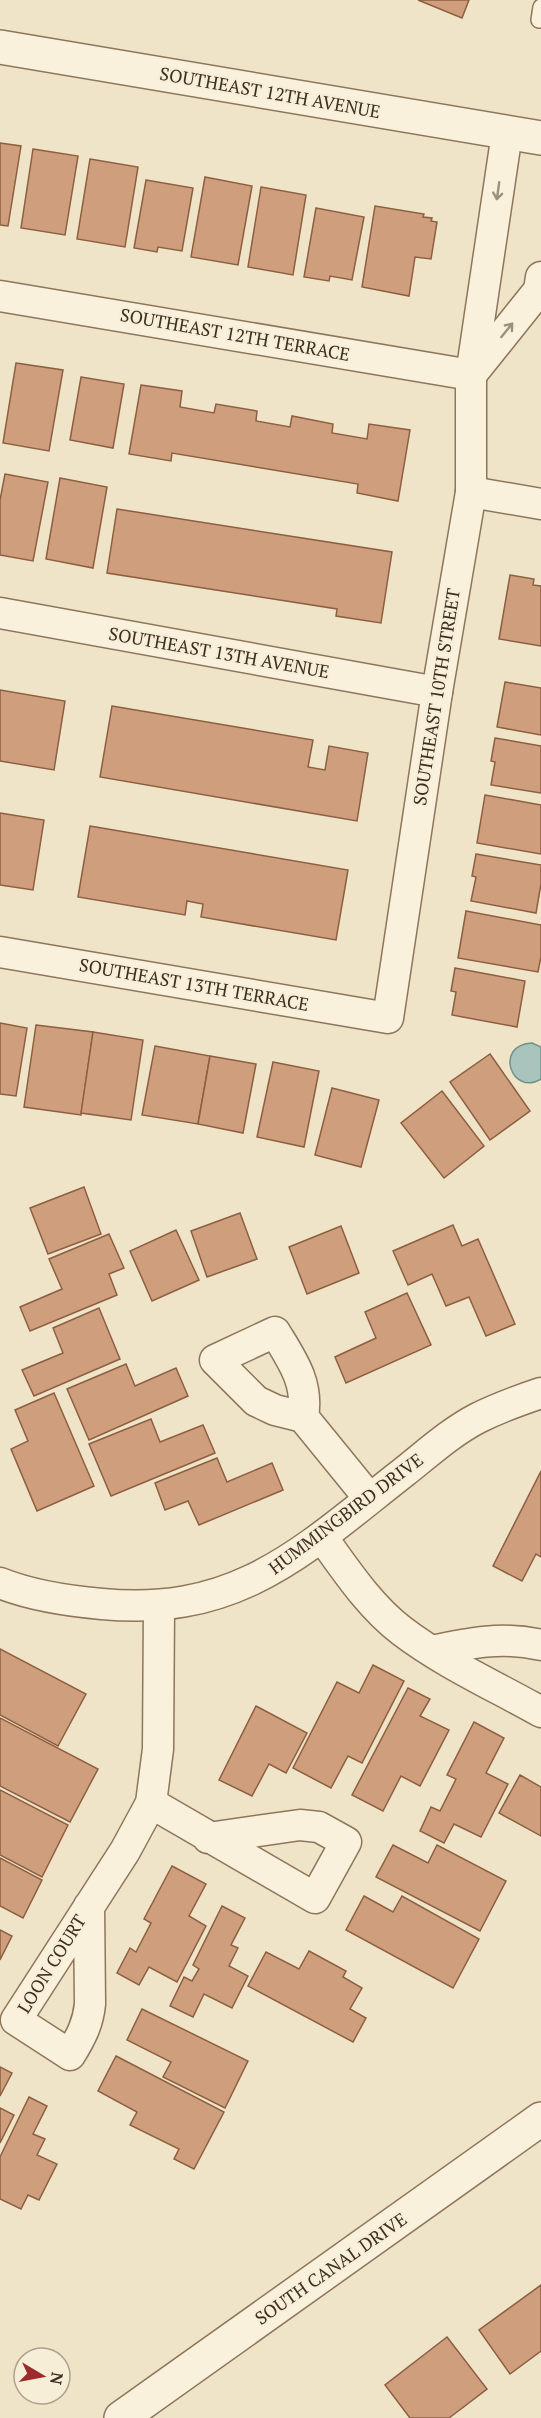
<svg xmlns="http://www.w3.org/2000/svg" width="541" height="2418" viewBox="0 0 541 2418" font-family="'PT Serif',serif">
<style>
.water{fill:#a9c4bc;stroke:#6f938a;stroke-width:1.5}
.building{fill:#cf9f7d;stroke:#8d5f41;stroke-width:1.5}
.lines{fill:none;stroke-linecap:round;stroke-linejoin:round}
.service-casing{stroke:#8d765c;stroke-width:18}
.minor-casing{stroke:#8d765c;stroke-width:33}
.tertiary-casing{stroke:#8d765c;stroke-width:36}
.service{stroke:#faf1dc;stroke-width:15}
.minor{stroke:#faf1dc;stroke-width:30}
.tertiary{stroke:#faf1dc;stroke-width:33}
.oneway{stroke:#9c907e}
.labels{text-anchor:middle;stroke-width:4.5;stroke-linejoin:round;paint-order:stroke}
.street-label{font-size:18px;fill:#3d2e20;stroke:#f7eed8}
</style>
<rect width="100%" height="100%" fill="#f0e4c8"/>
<path class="water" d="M532 1043 541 1047V1079C512 1097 493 1045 532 1043Z"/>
<g class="building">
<polygon points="418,0 469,0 462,18"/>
<polygon points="0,143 21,146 8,226 0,225"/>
<polygon points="33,149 78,156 65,235 21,228"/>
<polygon points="90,159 138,167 125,247 77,239"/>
<polygon points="205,177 252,186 238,265 191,257"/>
<polygon points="146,180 193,188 182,251 158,247 157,252 134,248"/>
<polygon points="261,187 306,195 293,275 248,267"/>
<polygon points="375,206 424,214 423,217 432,218 431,221 437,222 431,259 415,257 409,296 362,287"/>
<polygon points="316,208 364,217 352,280 330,276 329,281 304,277"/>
<polygon points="16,363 63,370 49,451 3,443"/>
<polygon points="81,377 124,384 113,448 70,440"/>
<polygon points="141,385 182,391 180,407 214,413 216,404 257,411 256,421 290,427 292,416 333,424 332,433 367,439 369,424 410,430 398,501 357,493 358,484 172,453 171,461 129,454"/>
<polygon points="5,474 48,482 33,561 0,555 0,500"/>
<polygon points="60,478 107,487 93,568 46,559"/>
<polygon points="117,509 392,552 381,623 336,616 337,609 107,573"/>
<polygon points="510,575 534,579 533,585 541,586 541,646 499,639"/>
<polygon points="505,682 541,688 541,735 497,727"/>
<polygon points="0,690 65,701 54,770 0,761"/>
<polygon points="112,706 313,740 308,767 325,770 329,746 368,753 357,821 100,777"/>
<polygon points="495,738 541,746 541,793 491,785 495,762 491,761"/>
<polygon points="485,795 541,805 541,854 477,843"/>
<polygon points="0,813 44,820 33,890 0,885"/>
<polygon points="90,826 348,870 336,940 201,917 203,904 187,901 185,915 78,897"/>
<polygon points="476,854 541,865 541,884 536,913 471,901 476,877 472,876"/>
<polygon points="466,911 541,925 541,957 538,972 458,958"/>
<polygon points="455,968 525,981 517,1027 452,1015 456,992 451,991"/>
<polygon points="0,1023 27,1028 16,1096 0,1094"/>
<polygon points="36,1025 93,1032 81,1115 24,1107"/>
<polygon points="93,1032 143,1040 131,1120 81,1113"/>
<polygon points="155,1046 210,1056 198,1124 142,1115"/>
<polygon points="490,1054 530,1111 490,1140 450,1082"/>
<polygon points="210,1056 256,1064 243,1133 198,1124"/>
<polygon points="273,1062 319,1071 304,1147 257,1137"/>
<polygon points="332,1088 379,1100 361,1167 315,1155"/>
<polygon points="442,1091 484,1146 444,1178 401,1123"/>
<polygon points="84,1187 101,1234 48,1254 30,1208"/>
<polygon points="240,1213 257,1259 207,1277 191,1231"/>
<polygon points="453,1225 462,1246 478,1239 515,1324 486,1336 469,1297 446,1306 432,1274 408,1285 393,1251"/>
<polygon points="341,1226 359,1273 307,1294 289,1247"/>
<polygon points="176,1230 199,1280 152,1301 130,1251"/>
<polygon points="109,1234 124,1268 109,1274 117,1295 30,1331 20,1307 62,1289 49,1259"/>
<polygon points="407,1293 431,1345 346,1383 335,1357 376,1338 365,1312"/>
<polygon points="99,1308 120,1359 34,1396 22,1370 63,1353 53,1328"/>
<polygon points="126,1364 135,1386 176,1368 188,1396 89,1440 67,1389"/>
<polygon points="54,1393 94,1486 37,1511 11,1449 28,1441 15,1410"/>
<polygon points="151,1419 160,1442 203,1425 215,1453 111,1496 89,1444"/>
<polygon points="217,1458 227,1482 272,1463 283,1490 199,1525 188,1501 165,1510 155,1483"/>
<polygon points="541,1471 541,1557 536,1554 522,1581 493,1566"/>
<polygon points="0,1649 86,1694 58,1746 0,1715"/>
<polygon points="373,1665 404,1681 362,1763 348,1756 331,1788 293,1768 337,1682 359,1693"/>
<polygon points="408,1688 430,1699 420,1716 449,1730 420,1786 401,1776 383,1811 352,1795"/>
<polygon points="256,1706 307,1733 286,1773 269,1764 252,1796 219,1780"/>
<polygon points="0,1718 98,1769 70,1822 0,1786"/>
<polygon points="474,1722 504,1738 486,1773 508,1784 481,1837 454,1824 444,1843 420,1831 431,1807 440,1811 456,1779 447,1775"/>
<polygon points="520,1775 541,1787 541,1836 499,1813"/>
<polygon points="0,1790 68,1825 42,1877 0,1855"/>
<polygon points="393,1845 428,1863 437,1845 506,1881 480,1931 376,1877"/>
<polygon points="0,1858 42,1880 23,1918 0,1906"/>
<polygon points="172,1866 206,1884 189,1916 206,1926 177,1982 149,1967 139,1985 117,1973 130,1948 136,1952 151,1923 144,1919"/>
<polygon points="364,1896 393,1912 402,1896 479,1939 453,1988 346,1930"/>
<polygon points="222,1906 245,1918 231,1945 238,1948 229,1966 248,1976 232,2008 204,1994 193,2017 170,2006 184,1977 192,1981 199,1969 193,1965"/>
<polygon points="0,1930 12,1936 0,1960"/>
<polygon points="309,1951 346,1971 343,1977 362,1988 350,2009 366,2018 353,2042 248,1986 266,1952 299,1969"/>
<polygon points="142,2009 248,2061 225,2108 163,2077 171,2062 127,2040"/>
<polygon points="116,2056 224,2112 194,2169 174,2159 179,2149 130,2125 137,2112 98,2091"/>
<polygon points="0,2067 12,2073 0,2096"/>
<polygon points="29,2097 47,2106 33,2134 45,2139 37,2155 57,2164 39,2200 28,2195 21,2209 0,2199 0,2157"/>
<polygon points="0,2108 14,2115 0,2143"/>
<polygon points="541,2285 541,2351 510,2374 479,2330"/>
<polygon points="447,2337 487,2389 449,2418 410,2418 385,2385"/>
</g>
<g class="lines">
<g class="service-casing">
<polyline id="service" points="539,20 541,7"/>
</g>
<g class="minor-casing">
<g id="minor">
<polyline points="0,296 471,375"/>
<polyline points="471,375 539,290 541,277"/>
<polyline points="471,492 541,504"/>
<polyline points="0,613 437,692"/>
<polyline points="0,952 388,1018 437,692 471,492 471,375 507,133"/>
<path d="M303 1417 275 1410 256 1401 215 1360 275 1332C292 1360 309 1383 303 1417L369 1498"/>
<path d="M322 1537C345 1569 370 1607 402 1631 444 1663 495 1686 541 1712"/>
<path d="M0 1583C32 1596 68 1601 102 1604 239 1617 304 1550 404 1472 428 1453 451 1432 478 1418 498 1408 520 1400 541 1393"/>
<path d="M432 1651C469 1643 503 1636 541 1645"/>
<polyline points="151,1803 315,1898 346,1842 319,1827 300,1825 208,1838"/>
<path d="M89 1906 90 2004C88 2024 81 2037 70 2055L16 2020 125 1851 151 1803 158 1749 159 1607"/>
</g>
</g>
<g class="tertiary-casing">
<g id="tertiary">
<polyline points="0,47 541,138"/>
<polyline points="121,2418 541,2119"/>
</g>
</g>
<use href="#service" class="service"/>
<use href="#minor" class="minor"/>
<use href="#tertiary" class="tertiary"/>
</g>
<defs><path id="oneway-shaft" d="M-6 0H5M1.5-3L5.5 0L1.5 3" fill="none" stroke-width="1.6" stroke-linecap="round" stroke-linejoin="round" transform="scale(1.5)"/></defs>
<g class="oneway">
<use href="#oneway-shaft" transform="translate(498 191) rotate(98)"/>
<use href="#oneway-shaft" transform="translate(507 330) rotate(-51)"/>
</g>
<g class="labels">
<g class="street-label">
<text transform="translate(270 93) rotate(10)" y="6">SOUTHEAST 12TH AVENUE</text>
<text transform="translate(235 335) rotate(10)" y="6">SOUTHEAST 12TH TERRACE</text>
<text transform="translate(219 653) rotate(10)" y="6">SOUTHEAST 13TH AVENUE</text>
<text transform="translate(437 697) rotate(-81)" y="6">SOUTHEAST 10TH STREET</text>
<text transform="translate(194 985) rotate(10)" y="6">SOUTHEAST 13TH TERRACE</text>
<text transform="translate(346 1514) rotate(-37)" y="6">HUMMINGBIRD DRIVE</text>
<text transform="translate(52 1964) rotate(-58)" y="6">LOON COURT</text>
<text transform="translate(331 2269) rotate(-35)" y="6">SOUTH CANAL DRIVE</text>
</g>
</g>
<g transform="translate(42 2376) rotate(100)"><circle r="28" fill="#f7eed8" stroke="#ada18e" stroke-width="1.5"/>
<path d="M0-4.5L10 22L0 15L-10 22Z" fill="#9e2a2b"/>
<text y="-9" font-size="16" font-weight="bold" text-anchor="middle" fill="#3d2e20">N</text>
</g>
</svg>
